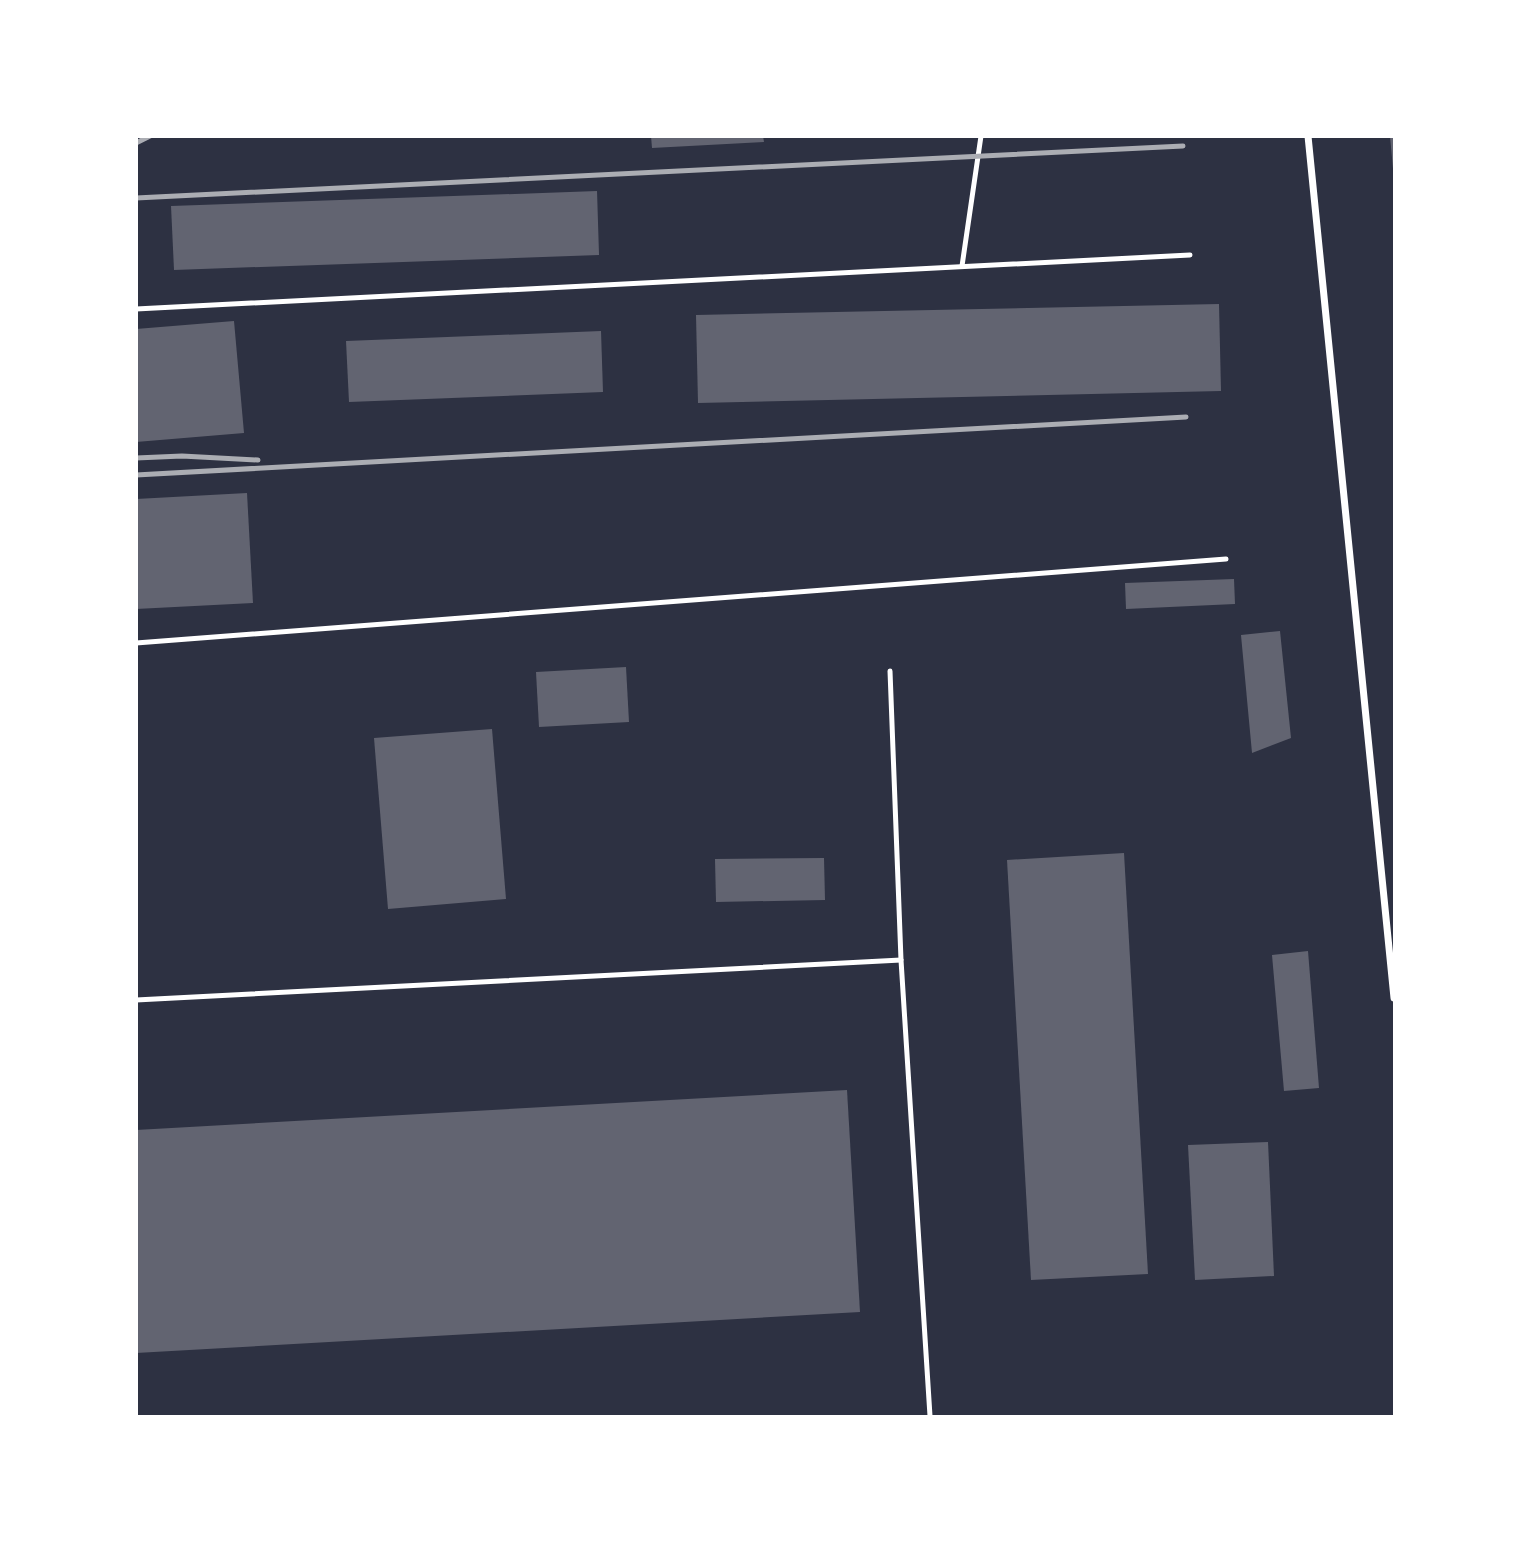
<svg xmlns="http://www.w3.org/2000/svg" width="1531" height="1553" viewBox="0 0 1531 1553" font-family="'Source Serif 4',serif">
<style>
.building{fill:#626471}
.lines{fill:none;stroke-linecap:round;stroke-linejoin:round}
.service{stroke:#fff;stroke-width:5}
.minor{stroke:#fff;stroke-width:7}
.rail{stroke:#abadb3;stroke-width:5}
</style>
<rect width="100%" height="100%" fill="#2d3142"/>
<g class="building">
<polygon points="651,136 763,136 764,142 652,148"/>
<polygon points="1390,136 1394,136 1394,169 1393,169"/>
<polygon points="597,191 599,255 174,270 171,206"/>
<polygon points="1219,304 1221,391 698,403 696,315"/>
<polygon points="234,321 244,433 136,442 136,329"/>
<polygon points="601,331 603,392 349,402 346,341"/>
<polygon points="247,493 253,603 136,609 136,499"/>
<polygon points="1234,579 1235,604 1126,609 1125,583"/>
<polygon points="1280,631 1291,738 1252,753 1241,635"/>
<polygon points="626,667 629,722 539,727 536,672"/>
<polygon points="492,729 506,899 388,909 374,738"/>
<polygon points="1124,853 1148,1274 1031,1280 1007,860"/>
<polygon points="824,858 825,900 716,902 715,859"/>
<polygon points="1308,951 1319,1088 1284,1091 1272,955"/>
<polygon points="847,1090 860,1312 136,1353 136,1130"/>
<polygon points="1268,1142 1274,1276 1195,1280 1188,1145"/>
</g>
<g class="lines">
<g class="service">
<polyline points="962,266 981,136"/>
<polyline points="136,309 1190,255"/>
<polyline points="136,643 1226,559"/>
<polyline points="890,671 901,960 930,1416"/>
<polyline points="136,1000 901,960"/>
</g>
<polyline class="minor" points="1308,136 1394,998"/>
<g class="rail">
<polyline points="136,143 150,136"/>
<polyline points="136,198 1183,146"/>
<polyline points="136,458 182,456 258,460"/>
<polyline points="136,475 1186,417"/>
</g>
</g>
<rect width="1531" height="1553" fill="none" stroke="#ffffff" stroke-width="276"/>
</svg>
